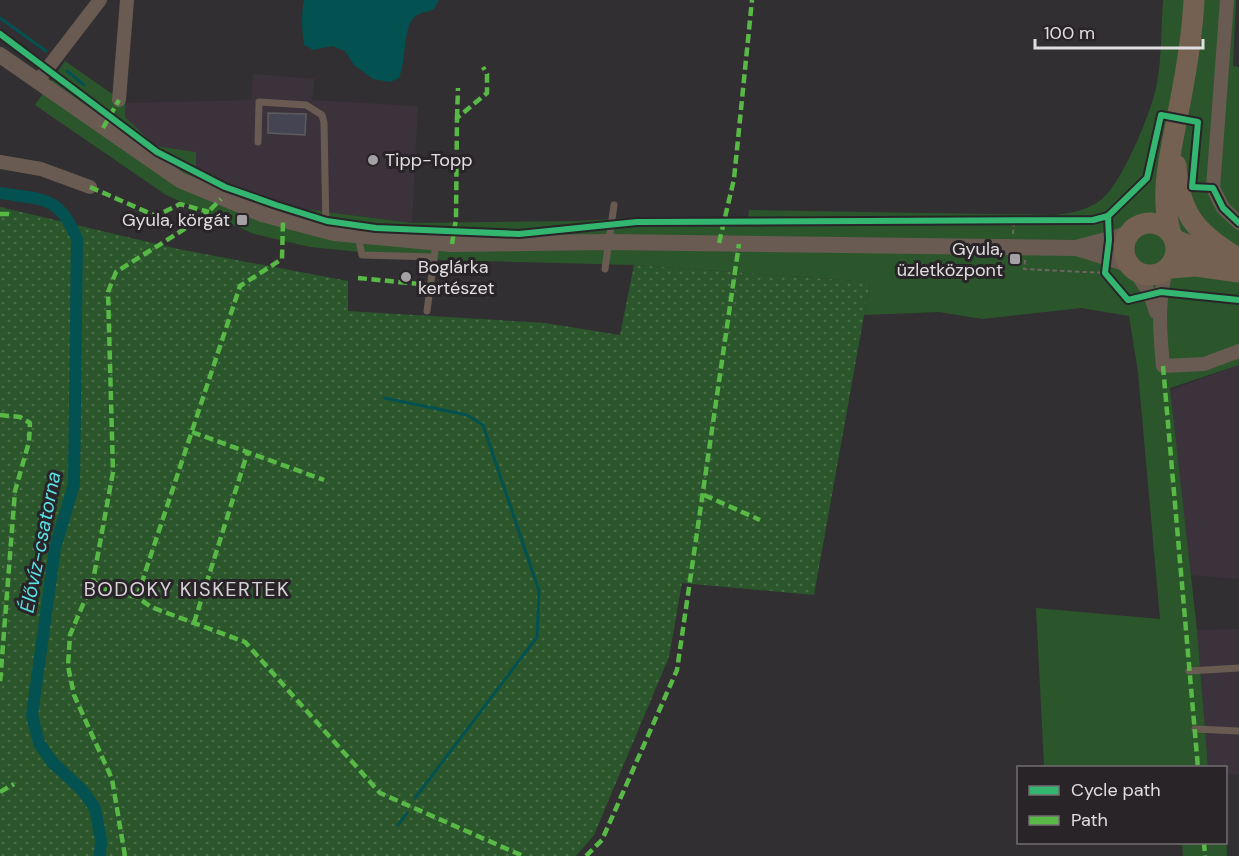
<svg xmlns="http://www.w3.org/2000/svg" width="1239" height="856" viewBox="0 0 1239 856" font-family="'DM Sans',sans-serif">
<style>
.built{fill:#3b323b}
.green{fill:#2b562b}
.garden{fill:url(#garden-dots)}
.water{fill:#045152}
.lines{fill:none;stroke-linecap:round;stroke-linejoin:round}
.stream{stroke:#045152;stroke-width:3}
.canal{stroke:#045152;stroke-width:12}
.building{fill:#454453;stroke:#5d5d5f;stroke-width:1.5}
.path{stroke:#6e6561;stroke-width:2;stroke-dasharray:4.5 3;stroke-linecap:butt}
.service{stroke:#695b52;stroke-width:7}
.minor{stroke:#695b52;stroke-width:14}
.tertiary{stroke:#695b52;stroke-width:16}
.primary{stroke:#756151;stroke-width:21}
.quiet{stroke:#58b947;stroke-width:4.5;stroke-dasharray:9 4.5;stroke-linecap:butt}
.cycleway-casing{stroke:#282428;stroke-width:10}
.cycleway{stroke:#33b770;stroke-width:6}
.poi-dot{fill:#a3a1a3;stroke:#282428;stroke-width:2}
.labels{text-anchor:middle;stroke-width:6;stroke-linejoin:round;paint-order:stroke}
.poi-label{font-size:18px;fill:#e1dee1;stroke:#282428;text-anchor:start}
.water-label{font-size:20px;font-style:italic;fill:#59e0e2;stroke:#282428}
.neighbourhood-label{font-size:20px;letter-spacing:1.5px;fill:#d7d2d7;stroke:#282428}
</style>
<defs>
<pattern id="garden-dots" width="8" height="8" patternUnits="userSpaceOnUse" patternTransform="scale(1.5)"><rect width="8" height="8" fill="#2b562b"/><path d="M2 2h.1M6 6h.1" fill="none" stroke="#496e49" stroke-width="1.8" stroke-linecap="round"/></pattern>
</defs>
<rect width="100%" height="100%" fill="#312f31"/>
<g class="built">
<polygon points="253,74 315,79 312,100 418,106 412,223 296,208 242,190 196,171 196,152 156,146 124,117 125,103 251,100"/>
<polygon points="1239,365 1239,579 1187,575 1171,390"/>
<polygon points="1239,629 1239,775 1226,774 1226,768 1208,767 1197,630"/>
</g>
<g class="green">
<path d="M1163 0H1236L1233 66 1239 67V365L1170 388 1197 630 1208 767 1044 766 1036 608 1160 619 1138 372 1129 316 1081 308 982 319 939 312 864 315 870 282 634 265 441 260 310 247 254 234 166 195 35 105 65 61 125 103V117L156 146 196 152V171L296 208 412 223 577 221 646 217 748 220 749 210 1055 215C1072 213 1089 210 1102 199 1122 183 1153 109 1157 83 1162 56 1161 27 1163 0Z"/>
<polygon points="1226,835 1227,856 1183,856 1182,843 1226,842"/>
</g>
<polygon class="garden" points="0,207 178,249 348,281 348,311 545,323 620,335 634,265 870,282 814,595 682,583 669,657 594,835 576,856 0,856"/>
<path class="water" d="M304 0H439L434 9C429 12 422 12 417 15 402 24 407 60 399 78L390 82 373 79 354 65 345 51 340 49 332 46 313 50 304 45C302 30 301 15 304 0Z"/>
<g class="lines">
<g class="stream">
<polyline points="0,18 46,51"/>
<polyline points="67,71 84,85"/>
<polyline points="384,398 467,415 483,425 539,591 537,637 415,798"/>
<polyline points="398,825 407,813"/>
</g>
<path class="canal" d="M0 193C43 200 59 195 77 239L74 484 55 548 32 715 39 743 52 762 82 790 95 808 101 840 100 856"/>
</g>
<polygon class="building" points="268,113 306,114 305,135 268,133"/>
<g class="lines">
<g class="path">
<polyline points="1013,234 1014,222"/>
<polyline points="1025,260 1024,269 1105,273"/>
</g>
<g class="service">
<polyline points="258,142 259,102 306,105 322,115 324,123 326,231"/>
<polyline points="358,236 362,255 434,257"/>
<polyline points="605,269 614,205"/>
<polyline points="427,311 436,243"/>
<polyline points="1189,671 1239,668"/>
<polyline points="1195,729 1239,731"/>
</g>
<g class="minor">
<polyline points="1227,0 1213,188 1223,208 1239,223"/>
<polyline points="37,82 100,0"/>
<polyline points="119,100 127,0"/>
<polyline points="0,162 41,169 90,187"/>
<polyline points="1135,271 1150,294 1156,312"/>
<path d="M1166 271C1157 303 1160 333 1163 366L1204 364 1239 351"/>
</g>
<g class="tertiary">
<polyline points="0,55 180,180 262,214 334,233 452,244 609,242 1076,248 1129,234"/>
<polyline points="1077,248 1128,264"/>
</g>
<g class="primary">
<path d="M1176 165C1179 213 1196 233 1236 257"/>
<circle cx="1150" cy="249" r="26"/>
<path d="M1170 231C1160 193 1170 156 1177 118 1185 79 1192 40 1194 0"/>
<polyline points="1175,240 1212,255 1229,257"/>
<polyline points="1170,268 1196,266 1239,272"/>
</g>
<g class="quiet">
<polyline points="457,118 458,88"/>
<polyline points="103,128 119,100"/>
<polyline points="90,187 156,216 180,204 209,212"/>
<polyline points="0,214 11,214"/>
<polyline points="719,243 734,179 752,0"/>
<polyline points="452,244 456,219 457,118 487,93 487,74 483,67"/>
<polyline points="358,278 430,285"/>
<polyline points="1163,366 1198,768"/>
<polyline points="0,415 20,417 30,423 29,442 15,491 0,683"/>
<polyline points="192,432 324,480"/>
<polyline points="704,495 760,520"/>
<polyline points="93,581 110,592 137,597 151,607 245,642 380,793 523,856"/>
<polyline points="137,597 240,286 282,259 283,221"/>
<polyline points="194,623 248,451"/>
<polyline points="0,792 14,784"/>
<polyline points="1204,842 1205,856"/>
<polyline points="125,856 112,779 74,695 68,666 70,635 93,581 113,472 108,292 116,272 202,218 221,199"/>
<polyline points="586,856 602,840 677,670 739,244"/>
</g>
<g class="cycleway-casing">
<g id="cycleway">
<polyline points="0,34 157,152 225,187 276,205 327,221 376,228 519,234 637,222 1093,220 1108,216 1147,178 1161,115 1198,122 1192,187 1213,188 1223,208 1239,223"/>
<polyline points="1108,216 1109,240 1105,273 1128,300 1161,292 1239,300"/>
</g>
</g>
<use href="#cycleway" class="cycleway"/>
</g>
<g class="poi-dot">
<circle cx="373" cy="160" r="6"/>
<rect x="236" y="214" width="12" height="12" rx="3"/>
<rect x="1009" y="253" width="12" height="12" rx="3"/>
<circle cx="406" cy="277" r="6"/>
</g>
<g class="labels">
<g class="poi-label">
<text x="385" y="166">Tipp-Topp</text>
<text x="230" y="226" text-anchor="end">Gyula, körgát</text>
<text x="1003" y="255" text-anchor="end">Gyula,<tspan x="1003" dy="21">üzletközpont</tspan></text>
<text x="418" y="273">Boglárka<tspan x="418" dy="21">kertészet</tspan></text>
</g>
<g class="water-label">
<text transform="translate(40 542) rotate(-79)" y="7">Élővíz-csatorna</text>
</g>
<g class="neighbourhood-label">
<text x="187" y="596">BODOKY KISKERTEK</text>
</g>
</g>
<rect x="1017" y="766" width="210" height="78" fill="#282428" stroke="#726e72" stroke-width="1.5"/>
<rect x="1029" y="786" width="30" height="9" fill="#33b770" stroke="#726e72" stroke-width="1.5"/>
<text x="1071" y="796" font-size="18" fill="#e1dee1">Cycle path</text>
<rect x="1029" y="816" width="30" height="9" fill="#58b947" stroke="#726e72" stroke-width="1.5"/>
<text x="1071" y="826" font-size="18" fill="#e1dee1">Path</text>
<path d="M1035 39v9h168v-9" fill="none" stroke="#e1dee1" stroke-width="3"/>
<text x="1044" y="39" font-size="18" fill="#e1dee1" stroke="#282428" stroke-width="4.5" paint-order="stroke">100 m</text>
</svg>
